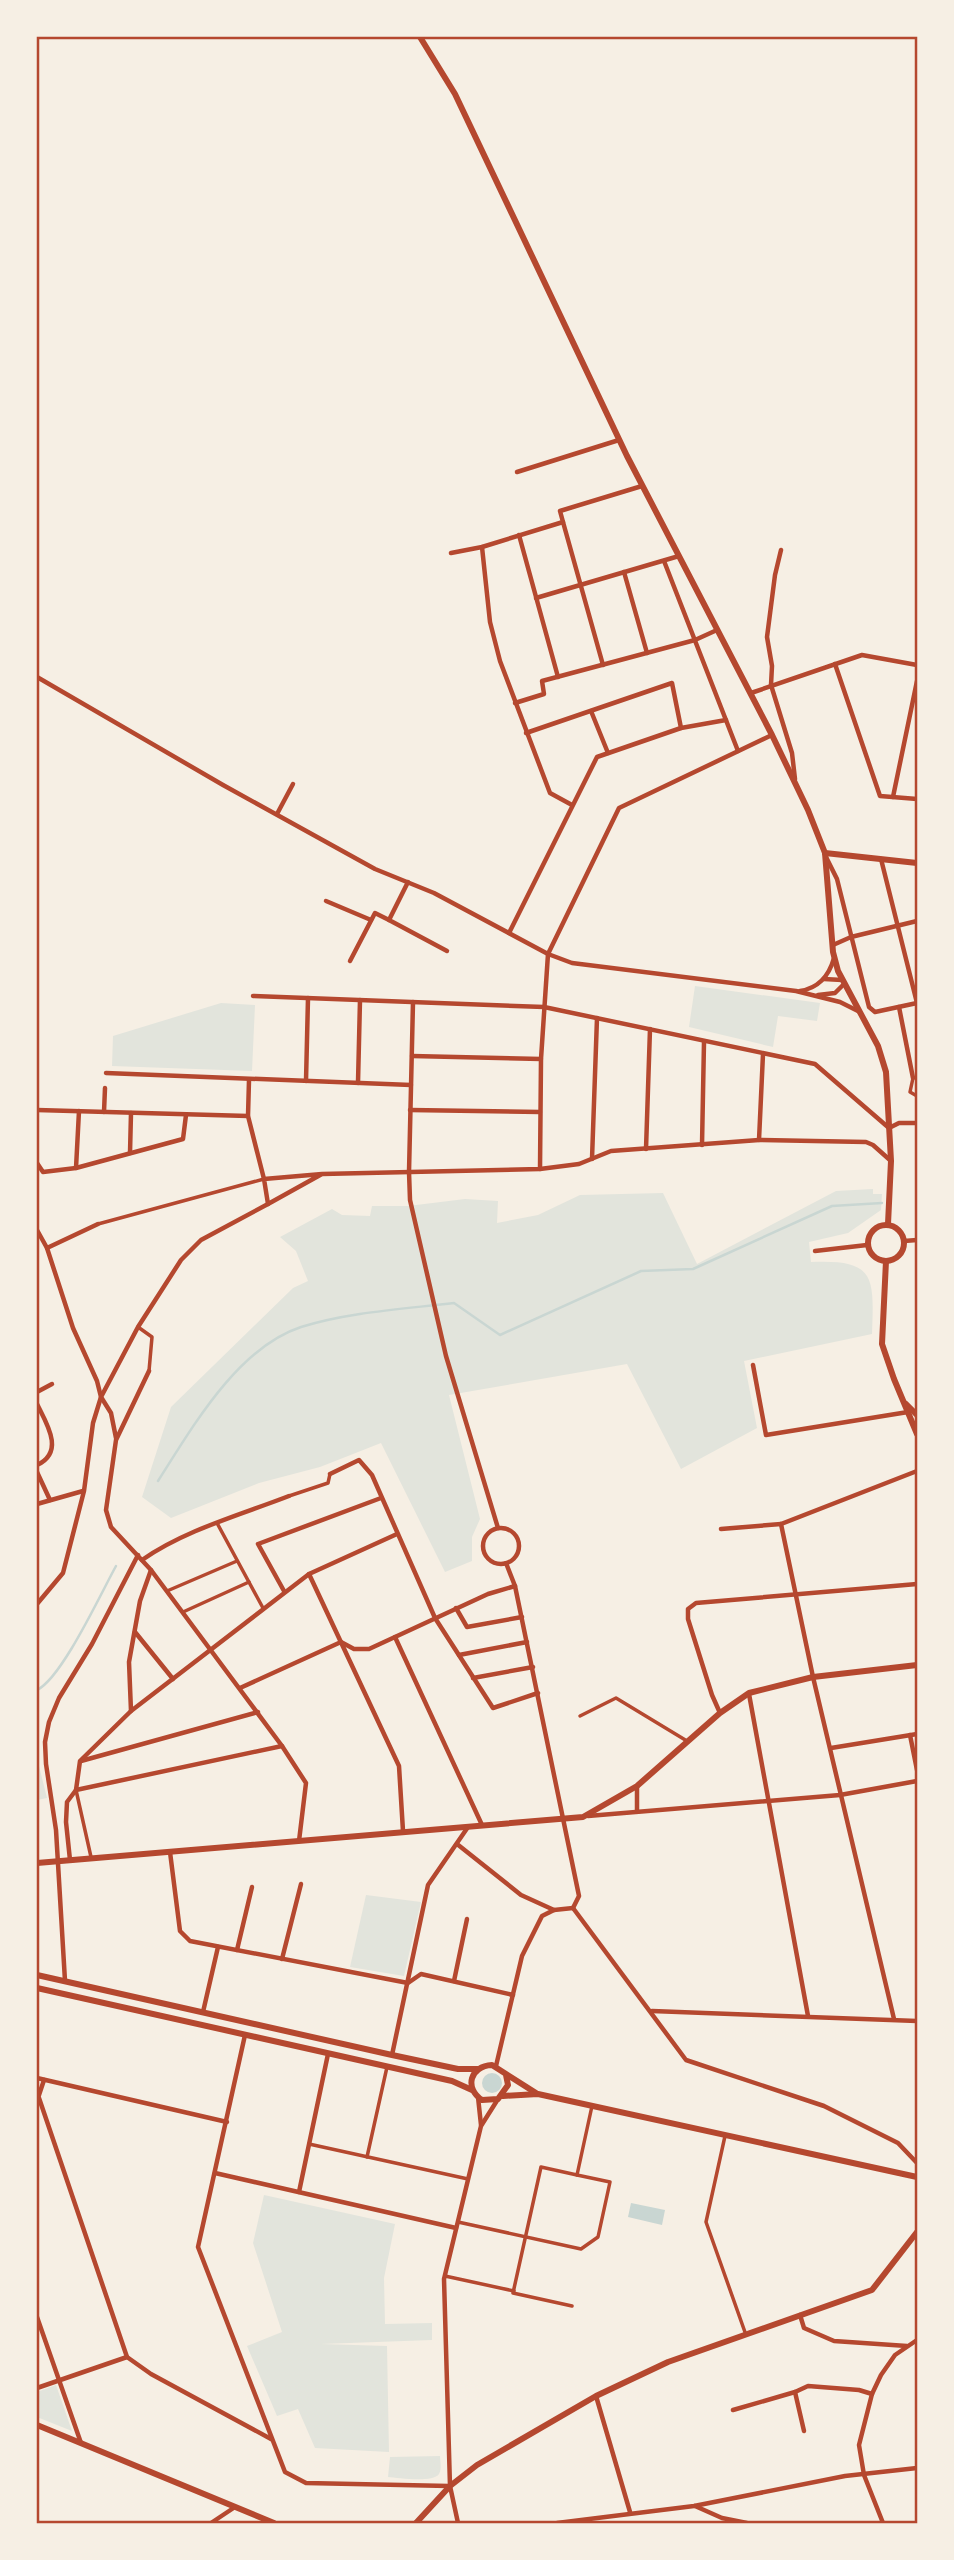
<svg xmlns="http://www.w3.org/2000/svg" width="954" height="2560" viewBox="0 0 954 2560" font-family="Ubuntu,sans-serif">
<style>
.green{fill:#e2e4dc}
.water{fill:#c9d6d2}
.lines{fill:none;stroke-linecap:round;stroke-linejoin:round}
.stream{stroke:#c9d6d2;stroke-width:2.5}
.pedestrian{stroke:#b5482f;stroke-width:3.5}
.minor{stroke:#b5482f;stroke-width:4.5}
.tertiary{stroke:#b5482f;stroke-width:6}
.secondary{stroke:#b5482f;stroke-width:6}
.neatline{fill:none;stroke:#b5482f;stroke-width:2.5}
</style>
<rect width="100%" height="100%" fill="#f6efe4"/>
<g class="green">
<polygon points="695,986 820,1003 817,1021 778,1016 773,1047 689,1027"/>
<polygon points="221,1003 255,1005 252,1071 112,1066 113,1036"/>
<path d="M873 1189V1194H882L881 1210 848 1233 809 1242 811 1262C876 1259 874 1277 872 1334L744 1361 757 1428 681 1469 627 1364 449 1395 480 1519 472 1537V1561L445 1572 381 1443 320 1467 259 1483 171 1518 142 1497 171 1407 293 1288 308 1281 296 1251 280 1237 332 1209 342 1215 370 1216 372 1206H408L465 1199 498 1201 497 1223 538 1215 580 1195 663 1193 697 1264 836 1191Z"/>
<polygon points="37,1762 38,1762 47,1798 37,1800"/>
<polygon points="366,1895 421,1902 404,1976 350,1967"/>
<polygon points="264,2195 395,2224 384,2278 385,2324 432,2323 432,2340 321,2344 387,2346 389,2452 315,2448 298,2409 277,2416 247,2346 282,2332 253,2243"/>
<polygon points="56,2385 72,2431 37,2417 37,2392"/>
<path d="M440 2456C440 2461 442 2469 439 2474 433 2483 398 2478 388 2477L390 2457Z"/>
</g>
<g class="water">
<circle cx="492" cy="2083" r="10"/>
<polygon points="631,2203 665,2210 662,2225 628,2217"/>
</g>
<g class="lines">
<g class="stream">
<path d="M158 1481C192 1428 237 1348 301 1327 349 1312 404 1309 454 1303L500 1335 641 1271 693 1269 832 1206 882 1203"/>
<path d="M37 1690C62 1678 101 1593 116 1566"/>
</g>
<g class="pedestrian">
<polyline points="913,1078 910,1092 917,1096"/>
<polyline points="98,1224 264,1179"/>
<polyline points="138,1327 152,1337 149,1371"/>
<polyline points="289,1496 328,1483 330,1474"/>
<polyline points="217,1523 263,1608"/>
<polyline points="167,1591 237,1561"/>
<polyline points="183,1612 249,1582"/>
<polyline points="580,1716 616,1698 687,1741"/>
<polyline points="76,1790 91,1857"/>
<polyline points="725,2136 706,2222 746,2335"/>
<polyline points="309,2144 468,2179"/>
<polyline points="367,2157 387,2067"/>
<polyline points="458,2222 581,2249 598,2237 610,2182 577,2175"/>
<polyline points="445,2276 514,2291"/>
<polyline points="572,2306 513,2293 541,2167 577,2175 592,2106"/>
</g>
<g class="minor">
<polyline points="517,472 619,440"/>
<polyline points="563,522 603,665"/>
<polyline points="519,535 558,677"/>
<polyline points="482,547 490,622 500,661 550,793 572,805"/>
<polyline points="781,550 775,575 767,637 772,666 771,685 792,753 795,779"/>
<polyline points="451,553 482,547 563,522 560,511 642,486"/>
<polyline points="664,561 738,751"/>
<polyline points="624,572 647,653"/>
<polyline points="536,598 679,556"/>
<polyline points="835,664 880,796 917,799"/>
<polyline points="37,677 223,785 375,869 434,893 548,954 572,963 796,991 840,1002 858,1011"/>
<polyline points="751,693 862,655 917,665"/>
<polyline points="515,703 544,694 542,681 695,640 717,630"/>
<polyline points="591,711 608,753"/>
<polyline points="526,733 672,683 681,728"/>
<polyline points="893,797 917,681"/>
<polyline points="277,814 293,784"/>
<polyline points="826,857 837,879 869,1007 875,1012 917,1003 881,859"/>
<polyline points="408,882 389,920 447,951"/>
<polyline points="326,901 371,920"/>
<polyline points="509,933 597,757 681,728 726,720"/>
<polyline points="833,945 851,937 917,921"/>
<polyline points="350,961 375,913 389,920"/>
<polyline points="824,979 842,980"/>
<path d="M800 991C819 988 829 976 834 958"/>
<polyline points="818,995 835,993 844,984"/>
<polyline points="253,996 544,1007 815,1064 889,1128 899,1123 917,1123"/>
<polyline points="413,1002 409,1172 410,1200 446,1356 498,1528"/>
<polyline points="899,1007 913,1078"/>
<polyline points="412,1056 541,1059"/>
<polyline points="106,1073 411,1085"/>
<polyline points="249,1080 248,1116 264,1179"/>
<polyline points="306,1081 308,998"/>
<polyline points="358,1083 360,1000"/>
<polyline points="37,1110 248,1116"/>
<polyline points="410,1110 540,1112"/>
<polyline points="104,1112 105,1088"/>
<polyline points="759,1140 763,1054"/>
<polyline points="702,1145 704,1042"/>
<polyline points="646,1149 650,1029"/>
<polyline points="130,1153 131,1113"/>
<polyline points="592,1159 597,1018"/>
<polyline points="37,1163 43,1172 76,1168 183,1139 186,1115"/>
<polyline points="76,1168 79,1111"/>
<polyline points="540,1169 541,1059 548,954 619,808 772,735"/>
<polyline points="322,1174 268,1204 264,1179 322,1174 540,1169 579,1164 611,1151 759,1140 866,1142 873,1145 891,1161"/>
<polyline points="37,1230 47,1248 73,1328 97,1381 101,1397 93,1423 84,1491 63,1573 37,1604"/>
<polyline points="904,1241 917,1240"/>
<polyline points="47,1248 98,1224"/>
<polyline points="815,1251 867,1245"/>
<polyline points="753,1365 766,1435 908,1412"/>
<polyline points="149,1371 116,1440 106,1510 111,1527 151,1570 282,1746 306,1783 299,1841"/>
<polyline points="37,1392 52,1384"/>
<path d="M37 1404C47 1424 65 1452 37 1465"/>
<polyline points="116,1438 111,1413 101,1397 138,1327 181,1260 201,1240 268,1204"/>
<polyline points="37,1472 50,1500"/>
<polyline points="330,1474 359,1460 372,1475 435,1618 493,1708 538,1693"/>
<polyline points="37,1504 83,1491"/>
<polyline points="781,1524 813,1677 894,2019"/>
<circle cx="501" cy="1546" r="18"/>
<polyline points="721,1529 781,1524 917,1471"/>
<path d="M142 1560C185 1530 240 1515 289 1496"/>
<polyline points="506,1563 515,1586 579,1896 573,1908"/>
<polyline points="309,1574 399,1766 403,1831"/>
<polyline points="284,1591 258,1544 381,1498"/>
<polyline points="456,1608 467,1627 522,1617"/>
<polyline points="135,1632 173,1679"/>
<polyline points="395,1637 482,1825"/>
<polyline points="459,1655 527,1642"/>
<polyline points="473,1678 533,1667"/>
<polyline points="240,1688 341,1642 354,1649 369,1649 488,1594 515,1586"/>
<polyline points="749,1694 808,2016"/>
<polyline points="131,1711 309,1574 397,1534"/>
<polyline points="720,1713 712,1695 688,1619 688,1609 696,1603 917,1584"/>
<polyline points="910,1735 917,1770"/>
<polyline points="831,1748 917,1734"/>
<polyline points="81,1761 258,1712"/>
<polyline points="637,1786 637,1811"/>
<polyline points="76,1790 282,1746"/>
<polyline points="588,1816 840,1795 917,1781"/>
<polyline points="457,1844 521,1895 554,1910 573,1908"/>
<polyline points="170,1852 180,1931 190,1941 408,1983 421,1974 513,1995"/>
<polyline points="70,1860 66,1822 67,1802 76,1790 80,1761 131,1711 129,1662 140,1601 151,1570"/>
<polyline points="573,1908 686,2060 824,2106 898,2143 917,2163"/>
<polyline points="237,1950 252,1887"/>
<polyline points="282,1959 301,1884"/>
<polyline points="65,1981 56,1830 46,1764 45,1742 49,1722 59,1698 92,1644 138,1555"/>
<polyline points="454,1981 467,1919"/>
<polyline points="652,2011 917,2021"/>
<polyline points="203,2012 218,1947"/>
<polyline points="245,2035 198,2247 285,2472 306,2483 449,2486"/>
<polyline points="392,2055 428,1885 468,1827"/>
<polyline points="496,2066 522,1956 542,1916 554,1910"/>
<polyline points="37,2078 227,2122"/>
<polyline points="478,2097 481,2125"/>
<polyline points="38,2098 44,2080"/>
<polyline points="39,2098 127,2357 151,2374 271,2439"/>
<polyline points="215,2173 456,2228"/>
<polyline points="299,2192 328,2054"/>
<polyline points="800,2315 804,2328 834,2341 907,2346"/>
<polyline points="37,2317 81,2443"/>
<polyline points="37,2388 127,2357"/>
<polyline points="795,2392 804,2431"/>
<polyline points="596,2396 630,2512"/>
<polyline points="733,2410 795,2392 808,2386 859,2390 872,2394"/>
<polyline points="695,2506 722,2518 747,2523"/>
<polyline points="211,2523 235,2507"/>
<polyline points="458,2523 450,2486 444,2279 481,2126 498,2099"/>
<polyline points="557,2523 694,2506 845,2476 917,2468"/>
<polyline points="883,2523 864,2475 859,2445 872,2394 881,2375 895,2355 917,2340"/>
</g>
<g class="tertiary">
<polyline points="825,853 917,863"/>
<polyline points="37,1863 583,1817 637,1786 720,1713 749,1693 813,1677 917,1665"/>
<polyline points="37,2425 274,2523"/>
<polyline points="416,2523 450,2486 477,2465 596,2396 668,2362 872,2290 917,2232"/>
</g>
<g class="secondary">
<polyline points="420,37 455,94 627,456 772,735 808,810 825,853 833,952 838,971 878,1046 886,1072 891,1161 888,1224"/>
<circle cx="886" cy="1243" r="18"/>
<polyline points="886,1261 882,1344 894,1379 917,1434"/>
<polyline points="906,1404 917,1415"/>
<polyline points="37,1975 392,2055 458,2069 478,2069"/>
<polyline points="37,1988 452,2081 472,2090"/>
<path d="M506 2075 508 2085 498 2099 482 2100C464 2088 470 2066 492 2065L536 2093"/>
<polyline points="503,2096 538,2094 917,2177"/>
</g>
</g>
<rect width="954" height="2560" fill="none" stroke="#f6efe4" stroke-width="77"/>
<rect x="38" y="38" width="878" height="2484" class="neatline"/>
</svg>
